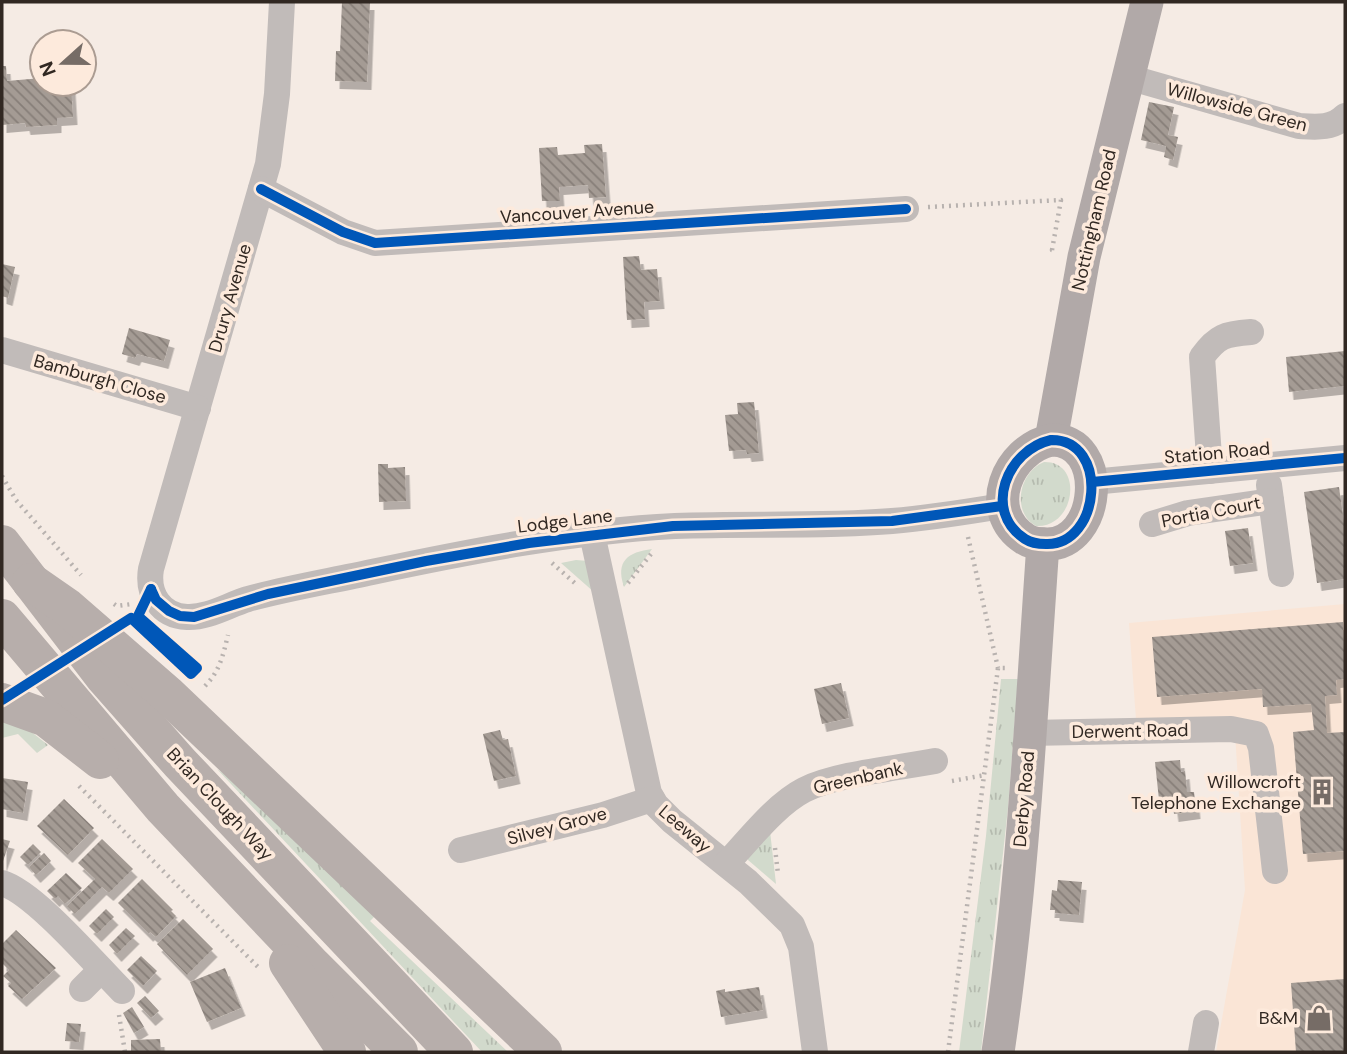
<svg xmlns="http://www.w3.org/2000/svg" width="1347" height="1054" viewBox="0 0 1347 1054" font-family="'DM Sans',sans-serif">
<style>
.built{fill:#fae5d6}
.grass{fill:url(#grass-tufts)}
.building{fill:url(#building-back-hatch);filter:url(#shadow)}
.lines{fill:none;stroke-linecap:round;stroke-linejoin:round}
.path{stroke:#b8b2af;stroke-width:4.5;stroke-dasharray:2 5;stroke-linecap:butt}
.minor{stroke:#c1bbb9;stroke-width:26}
.major{stroke:#b1a9a8;stroke-width:33}
.highway{stroke:#b7aeab;stroke-width:38}
.cycleway-casing{stroke:#fdeadc;stroke-width:15}
.cycleway{stroke:#0057b8;stroke-width:10}
.labels{text-anchor:middle;stroke-width:7;stroke-linejoin:round;paint-order:stroke}
.street-label{font-size:18px;fill:#312822;stroke:#fdeadc}
.poi-label{font-size:18px;fill:#312822;stroke:#fdeadc;text-anchor:end}
</style>
<defs>
<pattern id="grass-tufts" width="24" height="20" patternUnits="userSpaceOnUse" patternTransform="scale(1.75)"><rect width="24" height="20" fill="#d2dacc"/><path d="M3 7l-1-3M5 7V3M7 7l1-3M15 17l-1-3M17 17v-4M19 17l1-3" fill="none" stroke="#b5bbaf"/></pattern>
<pattern id="building-back-hatch" width="6" height="6" patternUnits="userSpaceOnUse" patternTransform="scale(1.75)"><rect width="6" height="6" fill="#a49b94"/><path d="M-1 5l2 2M0 0l6 6M5-1l2 2" fill="none" stroke="#867e78"/></pattern>
<filter id="shadow"><feDropShadow dx="4.5" dy="8" stdDeviation="0" flood-color="#0004"/></filter>
</defs>
<rect width="100%" height="100%" fill="#f5ebe4"/>
<polygon class="built" points="1345,604 1345,1052 1216,1052 1245,890 1234,718 1136,720 1129,623"/>
<g class="grass">
<path d="M1044 462C1084 461 1076 528 1036 526 1011 512 1019 472 1044 462Z"/>
<path d="M652 549 624 587C615 561 628 552 652 549Z"/>
<polygon points="576,560 588,561 603,600 561,563"/>
<polygon points="1001,679 1018,679 1008,808 981,1052 959,1052 986,836"/>
<polygon points="2,721 29,730 48,745 37,753 18,734 2,738"/>
<polygon points="217,769 227,776 375,916 370,921 508,1052 482,1052"/>
<polygon points="770,831 776,884 748,860 748,857"/>
</g>
<g class="building">
<polygon points="342,2 370,2 367,82 335,81 336,51 340,51"/>
<polygon points="2,66 6,66 7,81 42,78 42,84 71,84 73,117 57,118 57,125 26,127 25,123 2,125"/>
<polygon points="1149,102 1174,107 1168,135 1178,137 1173,160 1164,157 1166,146 1141,140"/>
<polygon points="602,144 606,197 589,198 588,185 559,187 560,201 542,201 539,148 557,147 558,155 585,153 584,145"/>
<polygon points="639,256 641,270 657,269 660,301 644,302 645,319 627,320 623,257"/>
<polygon points="2,264 15,267 8,298 2,296"/>
<polygon points="129,328 170,340 164,361 137,354 135,358 122,354"/>
<polygon points="1345,351 1345,386 1289,392 1286,357"/>
<polygon points="754,402 759,453 747,454 746,450 729,451 725,415 738,414 737,403"/>
<polygon points="378,464 388,464 388,468 405,467 406,501 379,502"/>
<polygon points="1339,487 1345,530 1345,579 1317,583 1304,492"/>
<polygon points="1248,528 1253,563 1230,566 1225,531"/>
<polygon points="1343,622 1345,679 1336,680 1337,695 1325,696 1327,733 1345,732 1345,851 1303,854 1293,732 1314,730 1311,704 1263,707 1262,689 1157,697 1152,637"/>
<polygon points="841,683 849,718 822,724 814,689"/>
<polygon points="500,730 503,740 508,739 516,776 494,781 483,734"/>
<polygon points="1180,760 1181,772 1185,771 1187,792 1194,792 1196,811 1174,814 1172,799 1159,800 1155,762"/>
<polygon points="2,778 28,782 23,813 2,809"/>
<polygon points="64,799 94,828 68,855 37,826"/>
<polygon points="2,839 10,841 2,864"/>
<polygon points="102,839 133,869 109,893 102,887 75,914 67,906 95,879 78,863"/>
<polygon points="33,844 41,852 28,865 20,857"/>
<polygon points="44,853 51,861 36,875 29,867"/>
<polygon points="66,873 82,888 65,904 58,896 55,899 47,891"/>
<polygon points="142,879 173,910 171,911 176,916 156,937 150,932 149,934 118,903"/>
<polygon points="1058,880 1082,882 1079,915 1055,913 1055,910 1050,910 1052,890 1057,891"/>
<polygon points="106,909 114,917 97,934 89,926"/>
<polygon points="183,919 213,949 187,975 157,944"/>
<polygon points="126,928 135,936 117,954 109,945"/>
<polygon points="16,930 56,968 22,999 8,986 11,983 3,976 9,970 2,963 2,944"/>
<polygon points="141,956 157,971 143,986 127,970"/>
<polygon points="225,968 241,1008 207,1022 190,982"/>
<polygon points="1345,979 1345,1052 1296,1052 1291,983"/>
<polygon points="759,987 763,1010 721,1017 716,991 725,989 725,992"/>
<polygon points="145,996 159,1011 151,1018 137,1003"/>
<polygon points="132,1007 144,1027 134,1033 123,1013"/>
<polygon points="67,1023 81,1024 79,1042 65,1041"/>
<polygon points="160,1039 161,1052 131,1052 131,1040"/>
</g>
<g class="lines">
<g class="path">
<polyline points="928,207 1061,200 1052,250 1055,251"/>
<polyline points="2,476 16,500 81,575"/>
<polyline points="968,537 998,668"/>
<polyline points="552,563 577,585"/>
<polyline points="628,583 651,554"/>
<polyline points="114,604 117,606 132,604"/>
<polyline points="165,640 197,668 191,674"/>
<path d="M205 686C220 671 223 655 228 635"/>
<polyline points="952,781 985,775"/>
<polyline points="79,786 258,967"/>
<polyline points="775,848 778,874"/>
<polyline points="119,1015 125,1052"/>
<polyline points="948,1052 998,668 1005,668"/>
</g>
<g class="minor">
<path d="M282 2 277 94 268 164 151 569C147 593 160 616 187 617 208 618 228 605 248 599 288 588 331 581 372 572 471 551 573 531 675 526 747 523 820 527 892 521 929 518 966 512 1002 506"/>
<path d="M1128 77 1299 126C1316 127 1332 129 1345 116"/>
<polyline points="261,189 343,232 375,243 906,209"/>
<polyline points="2,350 198,408"/>
<path d="M1210 471 1202 357C1217 336 1225 334 1251 332"/>
<polyline points="1092,482 1345,458"/>
<polyline points="1269,485 1281,574"/>
<polyline points="1152,524 1188,513 1271,501"/>
<polyline points="592,534 649,793 656,805 672,821 748,882 792,925 801,947 815,1052"/>
<polyline points="1029,733 1231,729 1256,734 1261,748 1275,871"/>
<polyline points="461,850 603,815 652,799"/>
<path d="M726 864C748 841 775 805 804 790 835 774 899 768 935 761"/>
<path d="M2 883C35 893 95 964 122 991"/>
<polyline points="82,989 101,970"/>
<polyline points="1201,1052 1206,1023"/>
</g>
<g class="major">
<polyline points="1051,440 1084,257 1147,2"/>
<path d="M1051 440C1110 439 1101 546 1046 544 1038 544 1031 543 1025 539 982 511 1007 450 1051 440Z"/>
<path d="M998 1052C1023 884 1031 714 1043 544"/>
</g>
<g class="highway">
<polyline points="2,544 104,677 180,763 454,1052"/>
<polyline points="31,582 67,607 167,694 543,1052"/>
<polyline points="2,618 163,808 313,966 399,1052"/>
<polyline points="2,702 46,718 100,760"/>
<polyline points="288,963 347,1052"/>
</g>
<g class="cycleway-casing">
<g id="cycleway">
<polyline points="261,189 343,232 375,243 906,209"/>
<path d="M1051 440C1110 439 1101 546 1046 544 1038 544 1031 543 1025 539 982 511 1007 450 1051 440Z"/>
<polyline points="1092,482 1345,458"/>
<polyline points="151,589 156,600 169,611 180,616 194,617 268,594 426,561 529,543 673,526 892,521 1002,506"/>
<polyline points="2,700 131,618 191,674 197,668 138,616 151,589"/>
</g>
</g>
<use href="#cycleway" class="cycleway"/>
</g>
<defs>
<g id="building-bare" transform="scale(2.1)"><path d="M-4-6H4V6H1V3H-1V6H-4ZM-2.5-4.3h1.7v1.8h-1.7ZM.8-4.3h1.7v1.8H.8ZM-2.5-1h1.7V.8h-1.7ZM.8-1h1.7V.8H.8Z" fill="#766c66" stroke="#fdeadc" stroke-width="2.5" paint-order="stroke"/></g>
<g id="shop-bare" transform="scale(2.1)"><path d="M-5-2.5h2.3a2.7 3.5 0 0 1 5.4 0H5L5.5 6h-11ZM-1.5-2.5h3a1.5 2.3 0 0 0-3 0Z" fill="#766c66" stroke="#fdeadc" stroke-width="2.5" paint-order="stroke"/></g>
</defs>
<g fill-rule="evenodd">
<use href="#building-bare" x="1322" y="792"/>
<use href="#shop-bare" x="1319" y="1018"/>
</g>
<g class="labels">
<g class="street-label">
<text transform="translate(1237 107) rotate(15)" y="6">Willowside Green</text>
<text transform="translate(577 212) rotate(-4)" y="6">Vancouver Avenue</text>
<text transform="translate(1094 220) rotate(-77)" y="6">Nottingham Road</text>
<text transform="translate(230 298) rotate(-74)" y="6">Drury Avenue</text>
<text transform="translate(100 379) rotate(16)" y="6">Bamburgh Close</text>
<text transform="translate(1217 453) rotate(-5)" y="6">Station Road</text>
<text transform="translate(1211 512) rotate(-11)" y="6">Portia Court</text>
<text transform="translate(565 521) rotate(-7)" y="6">Lodge Lane</text>
<text transform="translate(1130 731) rotate(-1)" y="6">Derwent Road</text>
<text transform="translate(858 778) rotate(-13)" y="6">Greenbank</text>
<text transform="translate(1024 799) rotate(-85)" y="6">Derby Road</text>
<text transform="translate(220 804) rotate(47)" y="6">Brian Clough Way</text>
<text transform="translate(557 826) rotate(-15)" y="6">Silvey Grove</text>
<text transform="translate(685 829) rotate(41)" y="6">Leeway</text>
</g>
<g class="poi-label">
<text x="1301" y="788">Willowcroft<tspan x="1301" dy="21">Telephone Exchange</tspan></text>
<text x="1298" y="1024">B&amp;M</text>
</g>
</g>
<rect width="1347" height="1054" fill="none" stroke="#312822" stroke-width="7"/>
<g transform="translate(63 63) rotate(249)"><circle r="33" fill="#fdeadc" stroke="#ab9c92" stroke-width="2"/>
<path d="M0-5L12 26L0 18L-12 26Z" fill="#766c66"/>
<text y="-10" font-size="19" font-weight="bold" text-anchor="middle" fill="#312822">N</text>
</g>
</svg>
